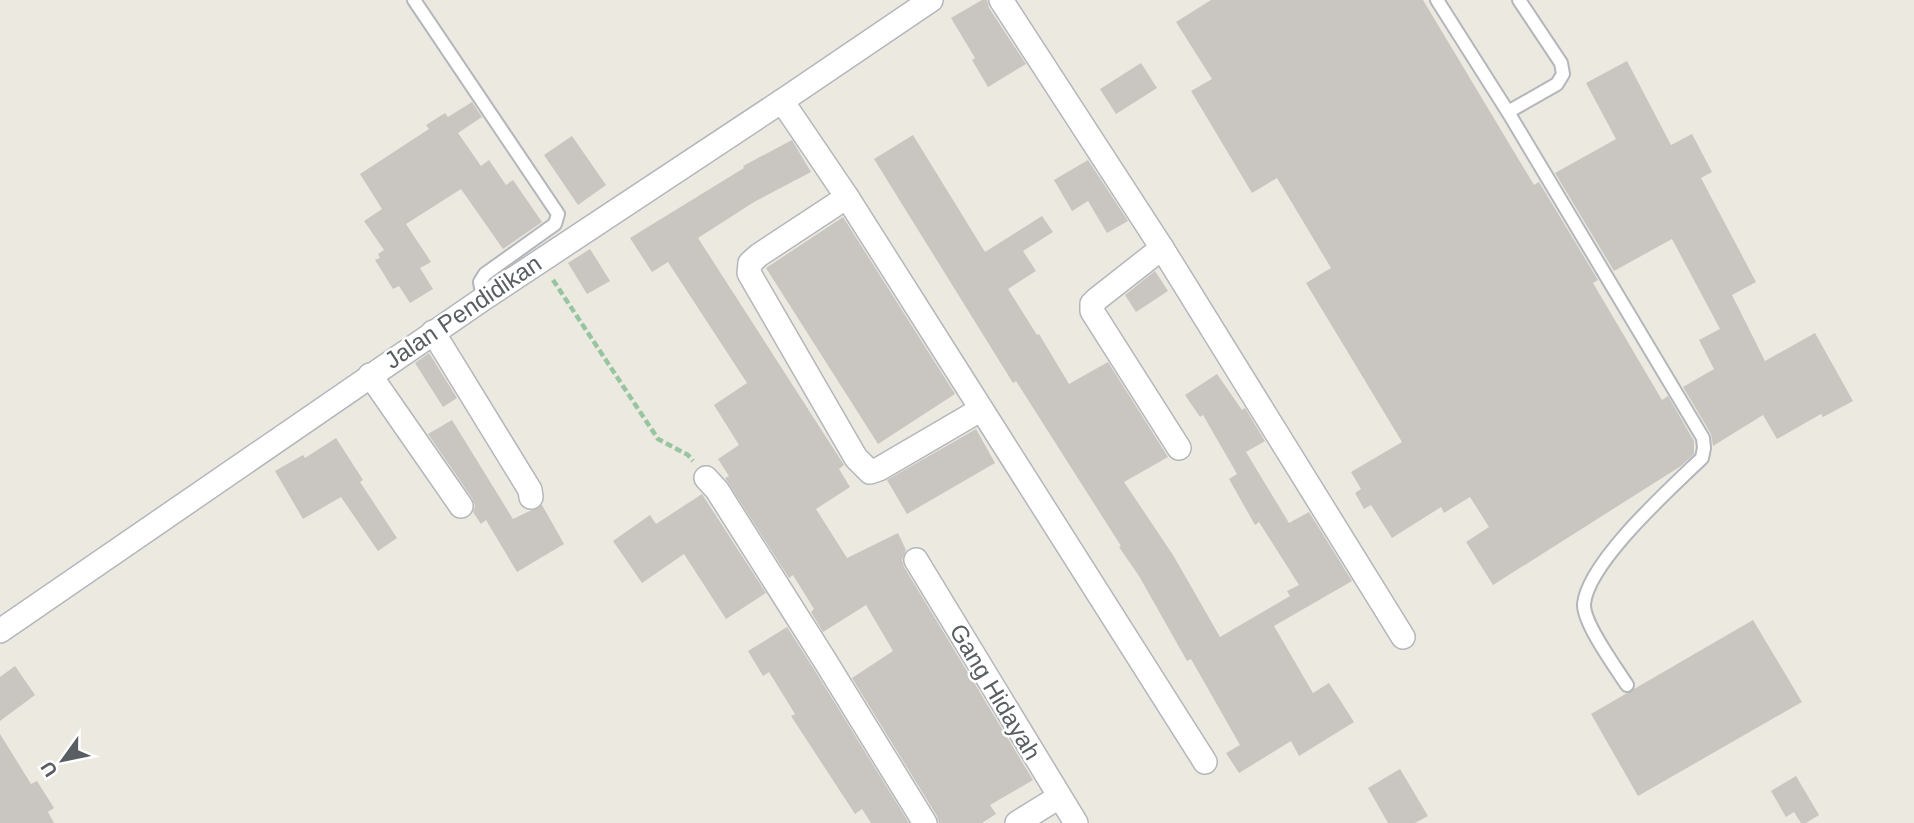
<svg xmlns="http://www.w3.org/2000/svg" width="1914" height="823" viewBox="0 0 1914 823" font-family="Arial,sans-serif">
<style>
.building{fill:#c9c5c0}
.lines{fill:none;stroke-linecap:round;stroke-linejoin:round}
.lane-casing{stroke:#b3b7bb;stroke-width:16}
.street-casing{stroke:#b3b7bb;stroke-width:26}
.path{stroke:#96c59f;stroke-width:4.5;stroke-dasharray:7 3.5;stroke-linecap:butt}
.lane{stroke:#fff;stroke-width:12}
.street{stroke:#fff;stroke-width:23}
.labels{text-anchor:middle;stroke-width:5;stroke-linejoin:round;paint-order:stroke}
.street-label{font-size:24px;fill:#595e62;stroke:#fff}
</style>
<rect width="100%" height="100%" fill="#ece9e1"/>
<g class="building">
<polygon points="982,0 987,0 989,8 1026,64 988,87 972,60 975,58 951,18"/>
<polygon points="1211,0 1423,0 1534,185 1539,182 1598,280 1593,283 1662,400 1668,396 1694,441 1694,454 1681,466 1493,585 1466,542 1489,527 1470,497 1444,513 1441,507 1392,538 1371,505 1364,509 1355,493 1361,489 1351,472 1402,442 1306,283 1331,268 1277,178 1252,193 1191,91 1212,79 1176,22"/>
<polygon points="1627,61 1671,145 1692,134 1712,172 1701,178 1756,282 1732,295 1765,361 1815,333 1853,401 1823,417 1821,414 1777,439 1763,415 1713,446 1711,434 1683,387 1714,369 1699,340 1720,329 1672,239 1614,271 1555,173 1616,139 1586,83"/>
<polygon points="1141,63 1157,88 1116,114 1100,89"/>
<polygon points="472,102 482,117 458,133 481,166 489,160 506,185 513,180 542,222 503,249 461,189 406,224 431,262 420,268 433,289 410,303 399,286 393,289 375,260 380,258 378,254 384,250 364,221 382,209 360,174 429,129 426,125 445,113 448,117"/>
<polygon points="913,135 985,252 1042,216 1053,232 1023,251 1036,271 1008,289 1037,335 1039,334 1069,384 1108,362 1168,457 1124,482 1173,555 1220,637 1290,596 1287,591 1299,585 1259,522 1255,525 1229,479 1237,474 1203,415 1200,417 1185,395 1217,374 1242,410 1245,408 1265,441 1246,452 1289,523 1309,512 1352,581 1274,626 1313,693 1329,683 1354,722 1299,756 1291,741 1239,773 1226,753 1240,745 1191,659 1187,661 1139,576 1119,547 1121,546 1016,381 1013,383 874,159"/>
<polygon points="572,136 606,185 578,205 544,155"/>
<polygon points="792,140 811,172 754,202 698,238 844,465 839,469 850,487 816,509 847,558 898,533 906,550 902,560 904,567 1033,780 990,805 996,814 982,823 939,823 937,816 852,678 893,651 866,605 823,632 811,612 814,609 793,575 789,578 725,478 729,476 718,459 739,445 714,405 747,383 668,262 652,272 630,238 744,168 743,166"/>
<polygon points="1088,160 1128,221 1107,233 1088,201 1072,211 1054,180"/>
<polygon points="843,217 955,394 878,444 766,268"/>
<polygon points="590,249 610,281 587,294 568,263"/>
<polygon points="1155,271 1168,291 1136,312 1125,295"/>
<polygon points="429,353 457,398 443,407 415,363"/>
<polygon points="452,420 513,519 542,505 564,544 517,572 486,520 481,524 473,512 475,506 472,498 428,434"/>
<polygon points="976,429 995,463 907,514 887,480"/>
<polygon points="336,438 363,480 360,482 397,538 378,551 341,497 303,519 275,471 303,455 305,458"/>
<polygon points="702,494 766,593 726,619 684,554 642,583 613,541 650,515 656,524"/>
<polygon points="1753,620 1802,702 1638,796 1591,714"/>
<polygon points="787,627 812,666 909,823 871,823 862,809 855,814 791,716 795,714 769,672 763,676 748,651"/>
<polygon points="15,666 35,695 0,721 0,677"/>
<polygon points="0,734 31,784 37,781 54,808 48,812 54,823 0,823"/>
<polygon points="1400,769 1428,816 1415,823 1388,823 1368,788"/>
<polygon points="1796,776 1819,815 1806,823 1801,823 1794,812 1786,817 1771,791"/>
</g>
<g class="lines">
<g class="lane-casing">
<g id="lane">
<polyline points="414,0 558,214 555,224 485,274 480,282 483,299"/>
<polyline points="1437,0 1508,112"/>
<path d="M1519 0 1561 63 1563 74 1557 84 1508 112 1703 438 1704 448 1702 458C1671 488 1588 562 1584 604 1583 623 1616 668 1627 685"/>
</g>
</g>
<g class="street-casing">
<g id="street">
<polyline points="1001,0 1162,248 1403,637"/>
<polyline points="782,101 847,197 1205,762"/>
<polyline points="847,197 759,255 750,263 749,273 856,458 870,472 879,469 980,410"/>
<polyline points="1162,248 1097,299 1092,304 1092,311 1179,448"/>
<polyline points="433,332 530,490 531,497"/>
<polyline points="370,375 461,506"/>
<polyline points="706,478 717,490 824,659 925,823"/>
<polyline points="916,560 1076,823"/>
<polyline points="0,631 483,299 782,101 931,0"/>
<polyline points="1017,823 1059,797"/>
</g>
</g>
<polyline class="path" points="553,280 658,439 688,455 693,461"/>
<use href="#lane" class="lane"/>
<use href="#street" class="street"/>
</g>
<g class="labels">
<g class="street-label">
<text transform="translate(463 312) rotate(-34)" y="8">Jalan Pendidikan</text>
<text transform="translate(995 692) rotate(59)" y="8">Gang Hidayah</text>
</g>
</g>
<g transform="translate(63 760) rotate(237)" stroke="#ffffff" stroke-width="5" paint-order="stroke">
<path d="M0-5L12 26L0 18L-12 26Z" fill="#595e62"/>
<text y="-10" font-size="19" font-weight="bold" text-anchor="middle" fill="#595e62">U</text>
</g>
</svg>
